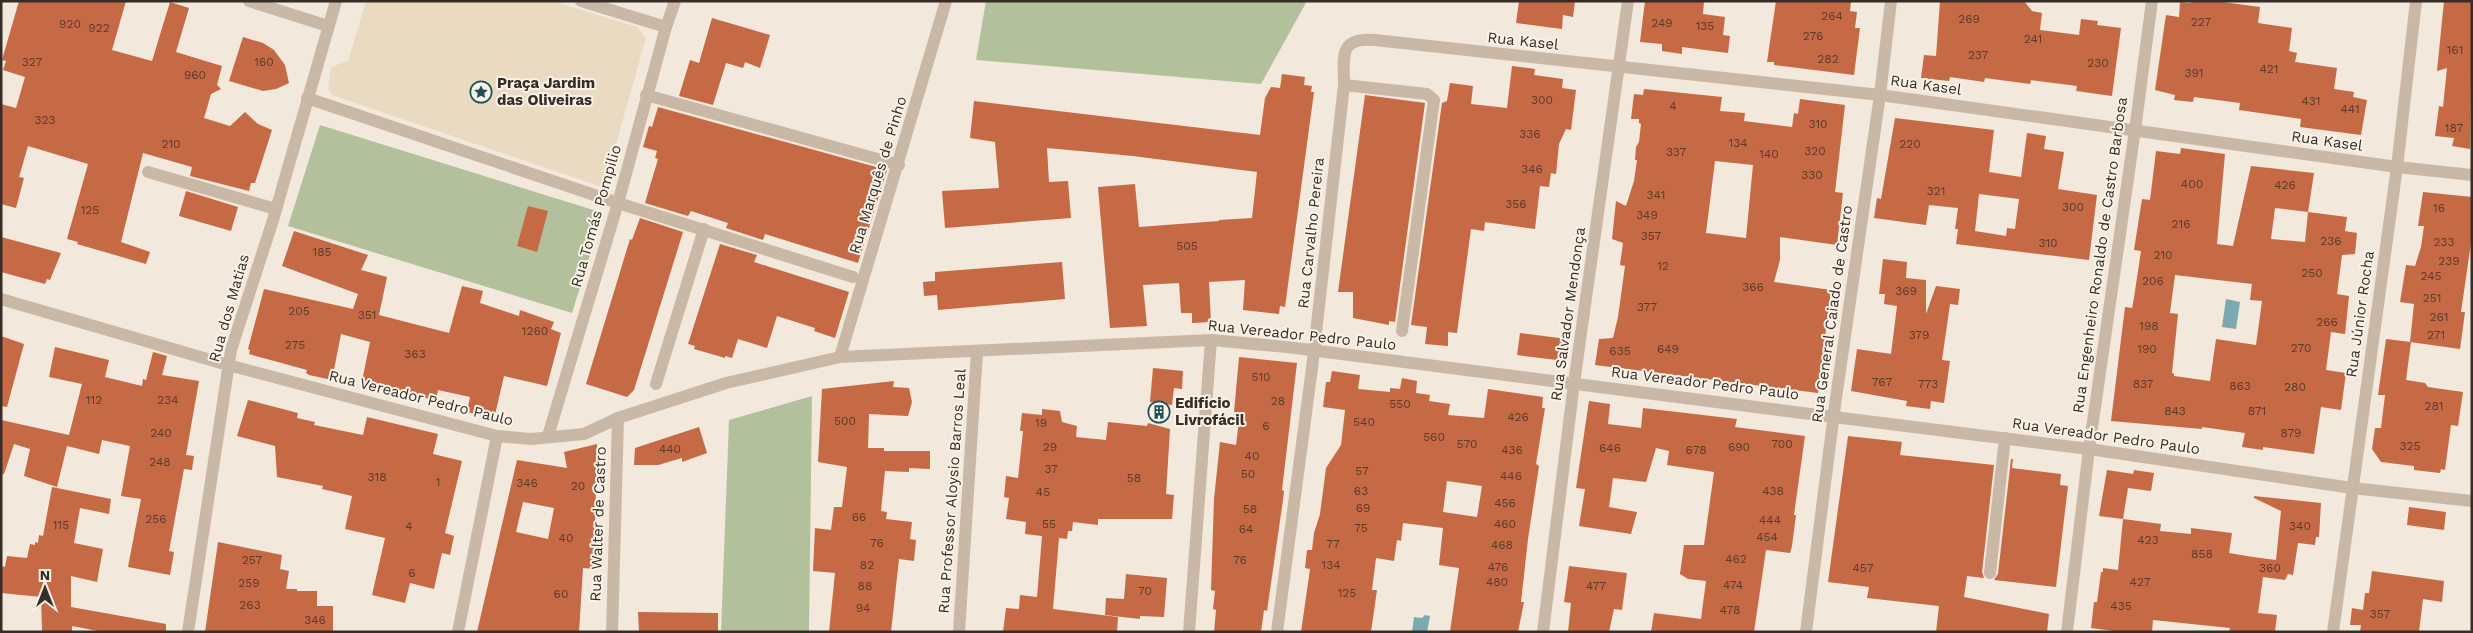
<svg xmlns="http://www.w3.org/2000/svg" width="2473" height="633" viewBox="0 0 2473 633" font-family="'Work Sans',sans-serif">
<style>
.green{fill:#b2c19b}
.plaza{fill:#eadac2}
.water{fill:#7aaaaf}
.building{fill:#c66945;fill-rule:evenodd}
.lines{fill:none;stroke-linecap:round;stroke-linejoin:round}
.minor{stroke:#cab8a7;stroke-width:12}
.tertiary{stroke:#cab8a7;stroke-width:12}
.labels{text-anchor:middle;stroke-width:4;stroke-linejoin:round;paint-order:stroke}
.number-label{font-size:12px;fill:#5a3c2e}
.street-label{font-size:15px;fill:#362d27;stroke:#f9f2e7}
.poi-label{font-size:15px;font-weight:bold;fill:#362d27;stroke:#f9f2e7;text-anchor:start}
</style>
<rect width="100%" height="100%" fill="#f2e8db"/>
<g class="green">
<polygon points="986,1 1307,1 1261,84 976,60"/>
<polygon points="320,125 603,213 572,313 288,226"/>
<polygon points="812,396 809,632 721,632 729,420"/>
</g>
<polygon class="plaza" points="366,1 553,1 637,27 646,38 605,183 599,186 332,95 328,88 331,67 348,61"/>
<g class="water">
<polygon points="2226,299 2240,302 2236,329 2222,327"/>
<polygon points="1425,615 1430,616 1427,632 1412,632 1414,617 1422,618"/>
</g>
<g class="building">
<polygon points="19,1 126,1 112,50 152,61 170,2 189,8 176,52 222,66 217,85 221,89 211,94 204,118 230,126 245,112 258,124 272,130 255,183 251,183 249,191 190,176 192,167 143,153 121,242 150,252 146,264 77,244 78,242 67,239 88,164 28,146 19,177 24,178 16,208 1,204 1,104 16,108 25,77 3,70 6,61 2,60"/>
<polygon points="1519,1 1575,1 1573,17 1563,15 1562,29 1516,23"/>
<polygon points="1645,1 1704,1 1703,14 1725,17 1723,35 1730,36 1728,53 1682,47 1682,54 1662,51 1662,44 1640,42"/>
<polygon points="1776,1 1851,1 1850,11 1857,12 1855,28 1860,28 1854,75 1774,65 1774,62 1767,62"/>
<polygon points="1940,1 2024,1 2032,11 2042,13 2040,30 2079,35 2081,19 2098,21 2097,25 2121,28 2112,96 2076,91 2077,86 2031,80 2030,84 1985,78 1984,82 1950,77 1949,81 1921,78 1924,55 1936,56"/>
<polygon points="2191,1 2215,1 2260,7 2258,23 2292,28 2289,51 2297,53 2295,62 2337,68 2334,89 2354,92 2353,97 2367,100 2361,135 2300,127 2301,119 2239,110 2240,103 2194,97 2193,102 2174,100 2175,95 2155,90 2166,15 2179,17 2180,2 2191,3"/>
<polygon points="2444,1 2472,1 2470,149 2452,146 2454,138 2435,136 2439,106 2443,107 2447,68 2437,71"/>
<polygon points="712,18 770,35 760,68 745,62 743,68 726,63 713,105 679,96 690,60 699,63"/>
<polygon points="243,37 263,43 274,50 285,65 289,83 276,89 263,91 229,81"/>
<polygon points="1512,66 1535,69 1534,75 1563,79 1562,88 1576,90 1571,130 1566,129 1559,144 1556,174 1551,173 1549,187 1540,186 1535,229 1485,222 1484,231 1471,229 1457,333 1448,332 1448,346 1425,344 1427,327 1411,325 1442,103 1447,101 1450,83 1473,86 1471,104 1507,108"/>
<polygon points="1282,74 1305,77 1304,85 1312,86 1311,92 1314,92 1285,307 1280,306 1279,314 1243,310 1245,280 1209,282 1211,322 1192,323 1192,313 1181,313 1179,283 1143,285 1147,326 1110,328 1098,187 1135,184 1139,227 1219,221 1219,220 1252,218 1257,172 1133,156 1047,148 1049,182 1068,181 1071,218 945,228 942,191 999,188 995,142 970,138 974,101 1260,135 1265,98 1271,87 1280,88"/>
<path d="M1644 89 1722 97 1720 111 1745 113 1744 121 1792 127 1794 113 1798 114 1800 99 1845 105 1835 192 1843 193 1837 245 1780 237V260L1774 282 1831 290 1818 393 1595 365 1599 339 1613 338 1618 317 1625 266 1620 265 1623 243 1612 239 1616 201 1626 206 1634 181 1637 160H1635L1636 147 1639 142 1641 124 1639 123V119H1631L1634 94 1643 95ZM1715 161 1753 165 1746 238 1706 233Z"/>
<polygon points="1365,95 1425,103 1395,322 1389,321 1389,325 1353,318 1353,292 1338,292"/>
<polygon points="658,107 887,170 858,263 765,234 763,240 726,228 728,223 691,211 688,216 645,203 658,159 655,158 657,151 643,147 649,126 652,127"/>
<path d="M1895 118 1994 130 1989 172 2021 177 2027 133 2046 136 2044 149 2064 152 2058 189 2097 195 2089 260 1956 244 1958 229H1955L1958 208 1929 205 1926 225 1874 218 1877 198 1881 199ZM1979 194 2019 199 2015 229 2007 228 2006 236 1975 231Z"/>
<path d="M2181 148 2225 154 2217 244 2233 246 2251 166 2314 173 2308 212 2275 208 2271 239 2305 242 2308 212 2347 217 2345 231 2357 233 2355 254 2342 255 2337 294 2349 296 2345 334 2331 332 2326 370 2346 373 2341 410 2321 407 2314 454 2263 447V450L2242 447 2245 433 2202 427V429L2111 421 2125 307 2132 308 2134 298 2141 251 2134 250 2142 199 2150 200 2156 151 2180 154ZM2175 275 2252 284 2250 300 2262 301 2256 345 2216 339 2210 381 2174 376V374L2172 373 2178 314 2170 313Z"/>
<polygon points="186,191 238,207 231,231 179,216"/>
<polygon points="2423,192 2472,197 2472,236 2461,312 2465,312 2460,349 2410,342 2414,304 2400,302 2406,265 2415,266 2421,247 2424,226 2418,226"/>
<polygon points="528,206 548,211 537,252 517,246"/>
<polygon points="640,218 683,232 634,390 627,397 586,384 630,239 632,240"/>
<polygon points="294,231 368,255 361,270 387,277 379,315 449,333 462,286 483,291 480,303 519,316 520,310 554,322 551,329 561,333 547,386 504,376 494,419 467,412 470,397 438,390 436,400 361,386 370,342 341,334 332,380 309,375 306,373 307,370 249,354 250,350 248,349 264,289 353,309 358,294 282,266"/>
<polygon points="1,237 61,253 50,280 47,279 45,284 1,272"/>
<polygon points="720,244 757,255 754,262 849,292 835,338 814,331 815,328 777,316 767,348 738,339 732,358 725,356 725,358 694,349 695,346 688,344"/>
<polygon points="1883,259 1907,262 1906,278 1926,280 1926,314 1936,286 1960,289 1958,305 1950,304 1942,360 1950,361 1944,403 1931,401 1930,409 1906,406 1907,401 1851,391 1857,349 1891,354 1897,306 1884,304 1885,294 1879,294"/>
<polygon points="1062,262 1065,299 938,310 937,295 924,296 923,282 935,281 935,272"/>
<polygon points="1520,333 1567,339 1564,358 1557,360 1517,355"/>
<polygon points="1,336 24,344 7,407 1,406"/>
<polygon points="2386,339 2411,342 2406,380 2425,383 2428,387 2463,392 2458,426 2451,425 2445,470 2441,469 2440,473 2414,470 2414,466 2381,462 2372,449 2375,428 2381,428 2385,395 2378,395"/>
<polygon points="55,347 109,360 105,377 142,386 143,379 146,380 153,352 167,356 162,375 199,381 186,455 194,456 192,470 184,469 169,551 174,552 170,575 128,567 141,499 121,496 130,446 102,440 99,454 67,446 57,487 24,476 30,449 14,444 4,474 1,474 1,420 69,435 82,384 49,377"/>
<polygon points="1239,357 1297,363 1282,490 1284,491 1283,500 1267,611 1264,610 1261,632 1214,632 1216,610 1213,609 1215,591 1211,590 1214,499 1220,442 1236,445 1240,413 1234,412"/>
<polygon points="1153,368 1183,371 1182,389 1174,388 1172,405 1150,402"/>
<path d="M1332 371 1360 375 1358 389 1390 392V388L1400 389 1402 378 1417 381 1416 393 1430 395 1429 401 1450 404 1448 415 1484 418 1488 389 1543 397 1542 408H1545L1536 464 1539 466 1528 539 1521 602H1524L1518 632H1450L1459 568 1439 565 1443 528 1403 523 1401 541 1397 540 1394 561 1376 558 1372 590H1377L1371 632H1301L1310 569 1305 568 1307 550H1312L1314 533 1320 514 1326 468 1341 445 1345 410 1323 407 1326 382H1330ZM1447 481 1482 486 1477 517 1443 512Z"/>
<polygon points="894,381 893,387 909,388 912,402 908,416 869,414 868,448 884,448 884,451 930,451 930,469 909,468 909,472 885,471 881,511 887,512 886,519 912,522 910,539 916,540 914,561 899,559 891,632 829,632 835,573 813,571 815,528 831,530 834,507 842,507 847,467 818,462 822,389"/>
<polygon points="248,400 298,413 297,418 315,422 314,425 363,435 367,417 438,434 433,454 462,461 445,533 454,536 450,555 442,553 434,589 410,583 405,603 372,595 385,538 345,529 352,496 322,489 323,486 277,477 275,446 237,436"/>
<polygon points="1589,401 1610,404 1608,424 1641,428 1643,408 1737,419 1735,427 1805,436 1794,515 1796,515 1792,546 1790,553 1766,550 1754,632 1651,632 1654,613 1701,619 1706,581 1688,579 1680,574 1684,545 1704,545 1714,472 1667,465 1669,451 1656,448 1646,482 1613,478 1609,507 1637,512 1631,534 1579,526 1585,489 1576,488"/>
<polygon points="1042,409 1060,411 1062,422 1077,426 1076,437 1106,440 1108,422 1147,426 1148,423 1170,429 1166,494 1174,495 1172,519 1098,519 1098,525 1073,522 1072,531 1068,531 1067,539 1059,538 1053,609 1118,617 1117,632 1003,632 1006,608 1019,609 1020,595 1037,597 1042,536 1025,534 1026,522 1006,519 1009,498 1004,497 1006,476 1018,478 1023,431 1020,431 1022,413 1042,415"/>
<polygon points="699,427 707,453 682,462 682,458 658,465 634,465 635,448"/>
<polygon points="1848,436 1902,442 1900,455 1994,465 1995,456 1982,572 1984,578 1967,576 1964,597 2049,614 2047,632 1936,632 1939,606 1867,598 1869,587 1828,582"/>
<path d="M597 444 594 569 583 568 579 632H477L517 460 567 468 564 452ZM523 502 554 508 548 539 516 532Z"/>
<polygon points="2011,459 2013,459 2012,468 2061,474 2060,485 2068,486 2056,587 1994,580 1998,574"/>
<polygon points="2107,470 2133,474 2134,470 2154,473 2151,491 2128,488 2123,519 2161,524 2160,531 2191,534 2191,528 2232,533 2229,553 2253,557 2276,560 2281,511 2254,498 2254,496 2321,503 2319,537 2316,537 2315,545 2298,543 2293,575 2288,574 2285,580 2263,577 2258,613 2277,615 2275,632 2229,632 2230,628 2153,620 2152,632 2121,632 2091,628 2094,602 2097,602 2101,572 2103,572 2103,568 2118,570 2123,519 2099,516"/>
<polygon points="52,487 111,499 109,514 80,508 74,543 103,549 97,582 71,576 71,607 166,624 166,632 103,632 72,626 72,631 42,631 41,597 1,593 1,566 5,567 7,556 27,558 30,544 35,545 35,542 38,543 39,535 43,536"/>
<polygon points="2409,507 2446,512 2444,530 2407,525"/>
<polygon points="218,542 282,555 280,569 289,571 286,589 297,589 297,591 317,591 317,606 333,606 333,632 205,632"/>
<polygon points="1569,566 1627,573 1622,610 1614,609 1609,632 1568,632 1571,603 1564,602"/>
<polygon points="2372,571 2444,581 2442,602 2423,599 2419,632 2360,632 2361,625 2350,625 2352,608 2363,610 2365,593 2369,593"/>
<polygon points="1126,574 1167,578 1164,617 1140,616 1140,619 1105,615 1106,598 1124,599"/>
<polygon points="638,612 718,613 718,632 639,632"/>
</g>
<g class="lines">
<g class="minor">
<polyline points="249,1 328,26"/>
<polyline points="666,27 675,1"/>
<polyline points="1344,85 1427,94 1434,100 1402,331"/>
<polyline points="646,95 899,165"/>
<polyline points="307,98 618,203 853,277"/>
<polyline points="148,172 276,209"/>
<polyline points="1,299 228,365 497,436 531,439 584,434 618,418 726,383 840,357 1211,340 1287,347 1834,417"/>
<polyline points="840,357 946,1"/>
<polyline points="656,384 704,229"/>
<polyline points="548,436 618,203 666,27 581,1"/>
<polyline points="1990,573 2005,438"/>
<polyline points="188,632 231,350 273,220 336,1"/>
<polyline points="458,632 497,436"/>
<polyline points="612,632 618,418"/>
<polyline points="959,632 977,352"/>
<polyline points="1189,632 1211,340"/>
<path d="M1277 632 1312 368 1344 85C1344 57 1338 37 1375 40L1880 95 2397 167 2472 175"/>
<polyline points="1543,632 1574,383 1628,1"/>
<polyline points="2333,632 2397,167 2416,1"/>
</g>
<g class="tertiary">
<polyline points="1834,417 2089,449 2352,488 2472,501"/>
<polyline points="1806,632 1836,398 1880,95 1891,1"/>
<polyline points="2067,632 2089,449 2135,130 2152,1"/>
</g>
</g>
<defs>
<g id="sight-ring" transform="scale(1.125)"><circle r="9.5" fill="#f9f2e7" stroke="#1d5157" stroke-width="1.5"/><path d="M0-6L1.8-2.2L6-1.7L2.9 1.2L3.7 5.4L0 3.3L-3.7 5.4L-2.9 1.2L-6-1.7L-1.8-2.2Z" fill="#1d5157"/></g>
<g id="building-ring" transform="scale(1.125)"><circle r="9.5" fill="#f9f2e7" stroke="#1d5157" stroke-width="1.5"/><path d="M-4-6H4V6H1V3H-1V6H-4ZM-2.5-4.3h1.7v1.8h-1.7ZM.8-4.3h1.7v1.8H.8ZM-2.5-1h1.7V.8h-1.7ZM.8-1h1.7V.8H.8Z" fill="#1d5157"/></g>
</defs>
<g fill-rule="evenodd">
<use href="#sight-ring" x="481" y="92"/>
<use href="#building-ring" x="1159" y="412"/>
</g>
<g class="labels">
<g class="number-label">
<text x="1832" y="20">264</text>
<text x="1969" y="23">269</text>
<text x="2201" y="26">227</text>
<text x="1662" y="27">249</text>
<text x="70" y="28">920</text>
<text x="1705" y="30">135</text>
<text x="99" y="32">922</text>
<text x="1813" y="40">276</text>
<text x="2033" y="43">241</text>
<text x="2455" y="54">161</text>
<text x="1978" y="59">237</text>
<text x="1828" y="63">282</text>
<text x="32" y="66">327</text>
<text x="264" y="66">160</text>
<text x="2098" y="67">230</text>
<text x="2269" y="73">421</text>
<text x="2194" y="77">391</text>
<text x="195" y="79">960</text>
<text x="1542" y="104">300</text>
<text x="2311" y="105">431</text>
<text x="1673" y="110">4</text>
<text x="2350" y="113">441</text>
<text x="45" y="124">323</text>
<text x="1818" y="128">310</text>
<text x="2454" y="132">187</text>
<text x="1530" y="138">336</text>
<text x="1738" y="147">134</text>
<text x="171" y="148">210</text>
<text x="1910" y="148">220</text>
<text x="1815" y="155">320</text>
<text x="1676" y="156">337</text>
<text x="1769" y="158">140</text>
<text x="1532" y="173">346</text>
<text x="1812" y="179">330</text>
<text x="2192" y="188">400</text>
<text x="2285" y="189">426</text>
<text x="1936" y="195">321</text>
<text x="1656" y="199">341</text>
<text x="1516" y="208">356</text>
<text x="2073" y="211">300</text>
<text x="2439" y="212">16</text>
<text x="90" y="214">125</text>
<text x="1647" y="219">349</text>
<text x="2181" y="228">216</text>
<text x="1651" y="240">357</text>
<text x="2331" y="245">236</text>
<text x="2444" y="246">233</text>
<text x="2048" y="247">310</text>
<text x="1187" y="250">505</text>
<text x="322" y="256">185</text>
<text x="2163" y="259">210</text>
<text x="2449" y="265">239</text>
<text x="1663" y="270">12</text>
<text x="2312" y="277">250</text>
<text x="2431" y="280">245</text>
<text x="2153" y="285">206</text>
<text x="1753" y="291">366</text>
<text x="1906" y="295">369</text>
<text x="2432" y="302">251</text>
<text x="1647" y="311">377</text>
<text x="299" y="315">205</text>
<text x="367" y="319">351</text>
<text x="2439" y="321">261</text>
<text x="2327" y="326">266</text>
<text x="2149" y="330">198</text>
<text x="535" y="335">1260</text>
<text x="1919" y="339">379</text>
<text x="2436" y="339">271</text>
<text x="295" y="349">275</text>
<text x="2301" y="352">270</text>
<text x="1668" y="353">649</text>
<text x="2147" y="353">190</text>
<text x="1620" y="355">635</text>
<text x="415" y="358">363</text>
<text x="1261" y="381">510</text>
<text x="1882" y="386">767</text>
<text x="1928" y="388">773</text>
<text x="2143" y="388">837</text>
<text x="2240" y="390">863</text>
<text x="2295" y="391">280</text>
<text x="94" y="404">112</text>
<text x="168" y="404">234</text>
<text x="1278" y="405">28</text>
<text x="1400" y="408">550</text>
<text x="2434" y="410">281</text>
<text x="2175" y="415">843</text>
<text x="2257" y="415">871</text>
<text x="1518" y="421">426</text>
<text x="845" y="425">500</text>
<text x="1364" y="426">540</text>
<text x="1041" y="427">19</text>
<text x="1266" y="430">6</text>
<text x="161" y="437">240</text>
<text x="2291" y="437">879</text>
<text x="1434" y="441">560</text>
<text x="1467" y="448">570</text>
<text x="1782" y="448">700</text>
<text x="2410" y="450">325</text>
<text x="1050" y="451">29</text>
<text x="1739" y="451">690</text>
<text x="1610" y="452">646</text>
<text x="670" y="453">440</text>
<text x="1512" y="454">436</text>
<text x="1696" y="454">678</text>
<text x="1252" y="460">40</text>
<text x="160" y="466">248</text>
<text x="1051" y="473">37</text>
<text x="1362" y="475">57</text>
<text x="1248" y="478">50</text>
<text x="1511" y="480">446</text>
<text x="377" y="481">318</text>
<text x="1134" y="482">58</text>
<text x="438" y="486">1</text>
<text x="527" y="487">346</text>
<text x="578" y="490">20</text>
<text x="1361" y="495">63</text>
<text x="1773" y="495">438</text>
<text x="1043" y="496">45</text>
<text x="1505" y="507">456</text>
<text x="1363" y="512">69</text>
<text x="1250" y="513">58</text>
<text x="859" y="521">66</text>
<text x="156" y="523">256</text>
<text x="1770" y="524">444</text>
<text x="1049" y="528">55</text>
<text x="1505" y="528">460</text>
<text x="61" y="529">115</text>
<text x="409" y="530">4</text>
<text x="2300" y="530">340</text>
<text x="1361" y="532">75</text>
<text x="1246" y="533">64</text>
<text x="1767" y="541">454</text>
<text x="566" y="542">40</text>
<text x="2148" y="544">423</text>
<text x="877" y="547">76</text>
<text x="1333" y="548">77</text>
<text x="1502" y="549">468</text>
<text x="2202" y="558">858</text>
<text x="1736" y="563">462</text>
<text x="252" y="564">257</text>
<text x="1240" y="564">76</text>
<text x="867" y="569">82</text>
<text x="1331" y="569">134</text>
<text x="1498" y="571">476</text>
<text x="1863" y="572">457</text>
<text x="2270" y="572">360</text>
<text x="412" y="577">6</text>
<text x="1497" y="586">480</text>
<text x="2140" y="586">427</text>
<text x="249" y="587">259</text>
<text x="1733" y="589">474</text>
<text x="865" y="590">88</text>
<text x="1596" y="590">477</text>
<text x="1145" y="595">70</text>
<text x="1347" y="597">125</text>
<text x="561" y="598">60</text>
<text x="250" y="609">263</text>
<text x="2121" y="610">435</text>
<text x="863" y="612">94</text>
<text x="1730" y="614">478</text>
<text x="2380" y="618">357</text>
<text x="315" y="624">346</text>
</g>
<g class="street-label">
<text transform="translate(1523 41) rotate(6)" y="5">Rua Kasel</text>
<text transform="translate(1926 85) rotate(8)" y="5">Rua Kasel</text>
<text transform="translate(2327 141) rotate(8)" y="5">Rua Kasel</text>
<text transform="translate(878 175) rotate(-73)" y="5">Rua Marquês de Pinho</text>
<text transform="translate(596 216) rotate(-74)" y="5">Rua Tomás Pompilio</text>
<text transform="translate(1311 233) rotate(-84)" y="5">Rua Carvalho Pereira</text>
<text transform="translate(2100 255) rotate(-82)" y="5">Rua Engenheiro Ronaldo de Castro Barbosa</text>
<text transform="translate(229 308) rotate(-74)" y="5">Rua dos Matias</text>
<text transform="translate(1568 314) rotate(-82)" y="5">Rua Salvador Mendonça</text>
<text transform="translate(1832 314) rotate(-82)" y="5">Rua General Caiado de Castro</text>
<text transform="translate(2360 314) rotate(-82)" y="5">Rua Júnior Rocha</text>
<text transform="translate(1302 335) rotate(6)" y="5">Rua Vereador Pedro Paulo</text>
<text transform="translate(1705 383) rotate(7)" y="5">Rua Vereador Pedro Paulo</text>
<text transform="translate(421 398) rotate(14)" y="5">Rua Vereador Pedro Paulo</text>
<text transform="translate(2106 436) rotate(8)" y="5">Rua Vereador Pedro Paulo</text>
<text transform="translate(952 491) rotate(-86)" y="5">Rua Professor Aloysio Barros Leal</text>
<text transform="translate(598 524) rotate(-88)" y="5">Rua Walter de Castro</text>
</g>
<g class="poi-label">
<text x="497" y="88">Praça Jardim<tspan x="497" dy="17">das Oliveiras</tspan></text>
<text x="1175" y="408">Edifício<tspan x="1175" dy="17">Livrofácil</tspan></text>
</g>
</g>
<rect width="2473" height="633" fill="none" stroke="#362d27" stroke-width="5"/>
<g transform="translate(45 588)" stroke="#f9f2e7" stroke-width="4" paint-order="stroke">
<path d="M0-4L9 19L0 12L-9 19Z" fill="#362d27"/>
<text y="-8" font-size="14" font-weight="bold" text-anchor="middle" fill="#362d27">N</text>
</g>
</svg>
